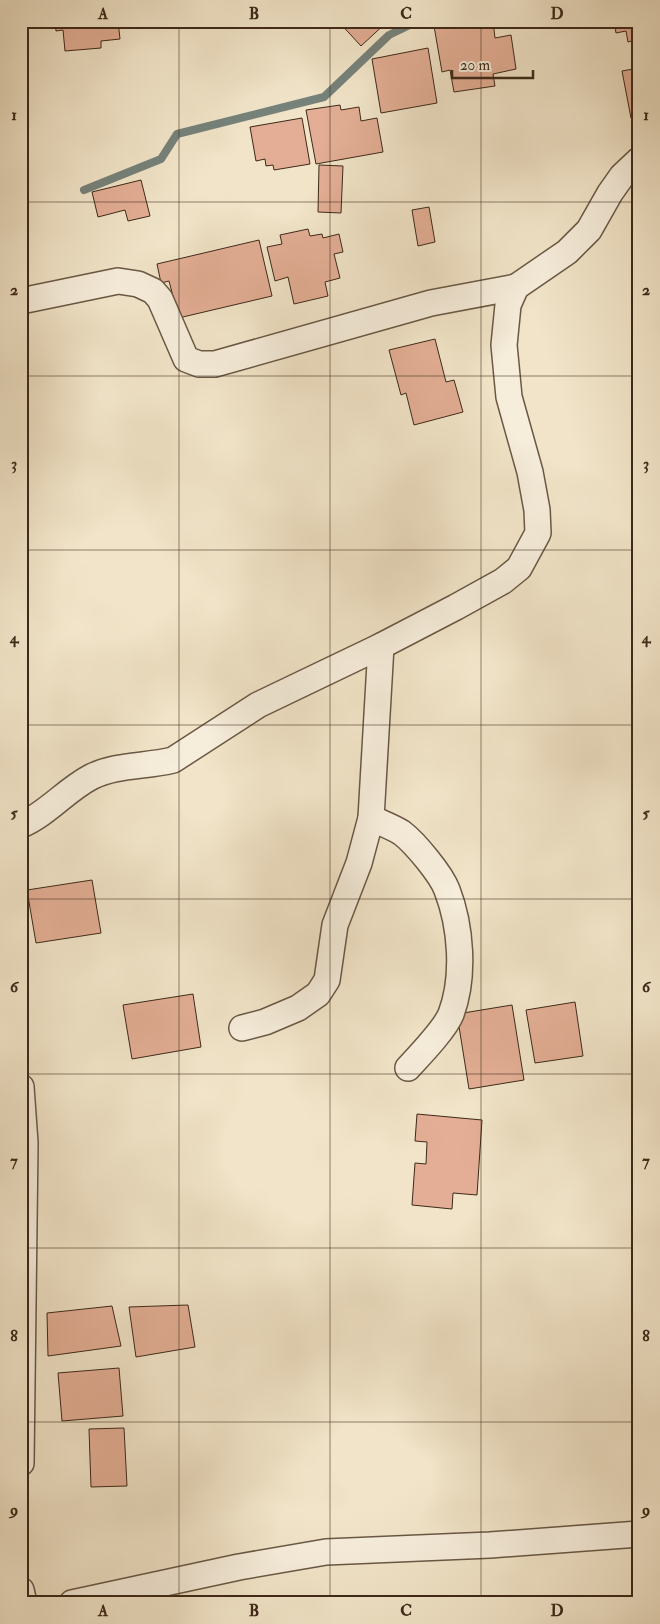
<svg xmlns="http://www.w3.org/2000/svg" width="660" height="1624" viewBox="0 0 660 1624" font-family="'IM FELL Double Pica',serif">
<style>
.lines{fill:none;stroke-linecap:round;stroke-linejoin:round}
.stream{stroke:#76827b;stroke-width:8}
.building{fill:#e3ae95;stroke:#3d2919}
.street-casing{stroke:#6a5845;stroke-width:28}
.street{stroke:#f6eddb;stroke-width:25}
.grid{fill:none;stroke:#3d2919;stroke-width:1;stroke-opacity:0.55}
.neatline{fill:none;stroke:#3d2919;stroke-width:2}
.grid-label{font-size:16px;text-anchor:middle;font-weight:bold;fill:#3d2919}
</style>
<rect width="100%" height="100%" fill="#f1e4c8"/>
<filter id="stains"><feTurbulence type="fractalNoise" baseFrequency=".004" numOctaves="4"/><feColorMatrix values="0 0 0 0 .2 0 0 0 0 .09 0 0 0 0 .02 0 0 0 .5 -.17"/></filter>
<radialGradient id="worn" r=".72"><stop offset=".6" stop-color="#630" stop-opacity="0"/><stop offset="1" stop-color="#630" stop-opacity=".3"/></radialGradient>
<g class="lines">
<polyline class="stream" points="84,190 161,159 177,134 324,97 389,35 418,21"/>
</g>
<g class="building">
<polygon points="55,21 118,21 120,39 101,41 101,48 65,51 63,30 56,31"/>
<polygon points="338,21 388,21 361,46"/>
<polygon points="463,21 493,21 495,38 511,35 516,69 493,74 495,86 454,92 450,70 442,72 434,26"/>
<polygon points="614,21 639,21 639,39 628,42 626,31 616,33"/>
<polygon points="428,48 437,103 381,113 372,59"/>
<polygon points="639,68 639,116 631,118 622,71"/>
<polygon points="340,105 341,110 359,107 361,121 377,118 383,152 316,164 306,110"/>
<polygon points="302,118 310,164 274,170 273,165 266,166 265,159 256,161 250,127"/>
<polygon points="319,165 343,166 341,213 318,212"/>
<polygon points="141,180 150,216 128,221 125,210 98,217 92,192"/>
<polygon points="429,207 435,242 418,246 412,210"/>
<polygon points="308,229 310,236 322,234 323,238 339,234 343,252 334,254 340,278 325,282 328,296 294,304 288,277 275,281 267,247 282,244 280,235"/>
<polygon points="259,240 272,296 170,320 174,300 169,281 161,283 157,264"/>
<polygon points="435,339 446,382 454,380 463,412 414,425 406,393 401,395 389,350"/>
<polygon points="92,880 101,933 36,943 27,890"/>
<polygon points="193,994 201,1047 132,1059 123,1005"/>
<polygon points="575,1002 583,1056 535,1063 526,1010"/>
<polygon points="512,1005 524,1080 469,1089 457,1014"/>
<polygon points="417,1114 482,1120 477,1195 453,1193 452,1209 412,1205 415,1163 426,1164 427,1142 415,1141"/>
<polygon points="188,1305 195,1347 136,1357 129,1307"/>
<polygon points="112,1306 121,1346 48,1356 47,1313"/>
<polygon points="119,1368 123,1416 62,1421 58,1373"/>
<polygon points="124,1428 127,1486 91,1487 89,1429"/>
</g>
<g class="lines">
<g class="street-casing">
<g id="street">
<polyline points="21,301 118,281 138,284 153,291 160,299 186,359 199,364 215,364 431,303 516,287"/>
<path d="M371 818C381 823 393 827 402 833 415 843 441 874 447 890 461 926 465 977 451 1014 445 1029 420 1055 408 1068"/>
<path d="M21 825C47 814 66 790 91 777 117 764 145 767 173 760L258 705 381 646 456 607 503 581 519 568 538 533 537 510 530 472 509 397 504 345 508 305 516 287 567 252 589 230 610 193 622 176 639 160"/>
<polyline points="242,1028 265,1022 298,1008 318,994 327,980 335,925 359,863 371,818 381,646"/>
<polyline points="21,1087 25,1143 21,1463"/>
<polyline points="21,1590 24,1603"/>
<polyline points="72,1603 239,1567 326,1552 490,1545 639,1534"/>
</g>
</g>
<use href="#street" class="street"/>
</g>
<path class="grid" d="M179 21V1603M330 21V1603M481 21V1603M21 202H639M21 376H639M21 550H639M21 725H639M21 899H639M21 1074H639M21 1248H639M21 1422H639"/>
<rect width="660" height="1624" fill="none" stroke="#f1e4c8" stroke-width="55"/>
<path d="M452 70v8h81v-8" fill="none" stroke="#3d2919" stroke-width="2.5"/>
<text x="460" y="70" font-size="15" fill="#3d2919" stroke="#f6eddb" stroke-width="4" paint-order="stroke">20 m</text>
<rect x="28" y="28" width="604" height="1568" class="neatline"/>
<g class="grid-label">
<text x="103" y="19">A</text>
<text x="254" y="19">B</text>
<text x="406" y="19">C</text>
<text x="557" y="19">D</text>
<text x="14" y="120">1</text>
<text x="646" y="120">1</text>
<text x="14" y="295">2</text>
<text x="646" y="295">2</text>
<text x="14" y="469">3</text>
<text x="646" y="469">3</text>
<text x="14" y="643">4</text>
<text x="646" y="643">4</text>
<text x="14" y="818">5</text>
<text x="646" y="818">5</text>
<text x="14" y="992">6</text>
<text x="646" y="992">6</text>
<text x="14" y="1166">7</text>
<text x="646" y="1166">7</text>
<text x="14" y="1341">8</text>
<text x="646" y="1341">8</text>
<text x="14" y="1515">9</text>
<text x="646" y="1515">9</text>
<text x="103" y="1616">A</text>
<text x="254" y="1616">B</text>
<text x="406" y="1616">C</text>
<text x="557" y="1616">D</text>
</g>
<rect width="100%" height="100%" filter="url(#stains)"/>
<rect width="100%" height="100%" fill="url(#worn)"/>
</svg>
